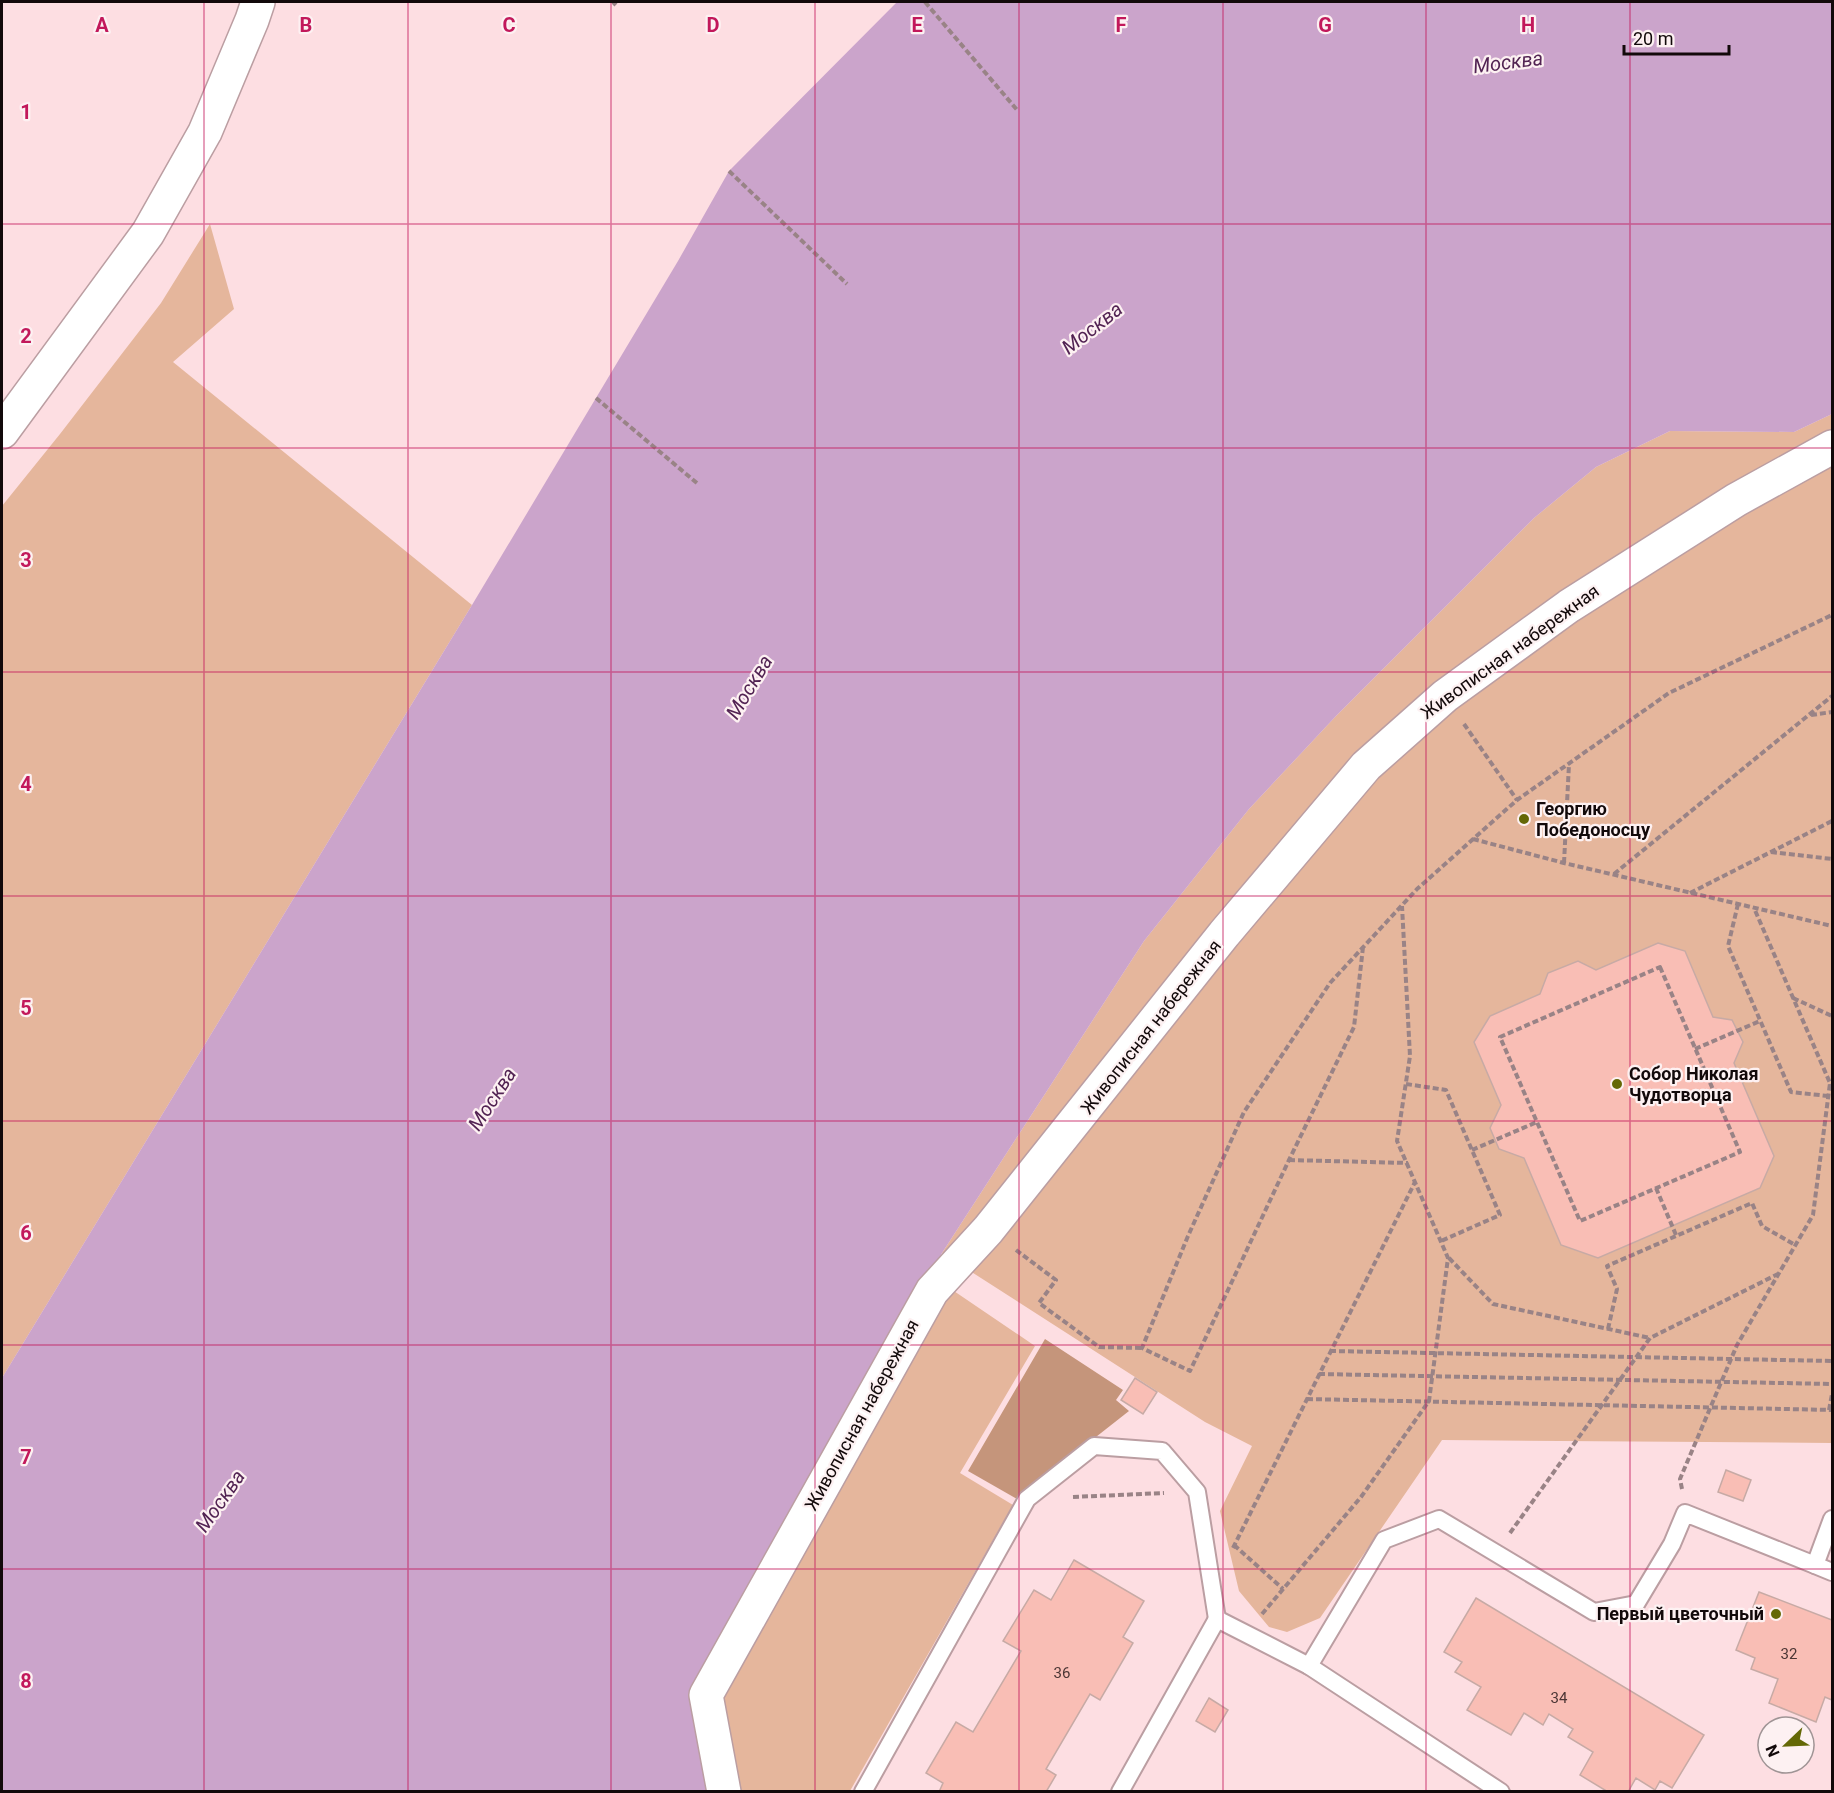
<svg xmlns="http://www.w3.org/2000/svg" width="1834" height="1793" viewBox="0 0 1834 1793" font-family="Roboto,sans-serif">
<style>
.green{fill:#e5b69c}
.forest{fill:#c5957b}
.water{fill:#cba4cb}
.building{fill:#f9beb5;stroke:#c7aaa5;stroke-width:1.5}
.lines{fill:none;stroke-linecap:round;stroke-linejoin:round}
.lane-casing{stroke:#bb9ea2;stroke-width:20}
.street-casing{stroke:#bb9ea2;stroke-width:36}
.path{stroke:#998386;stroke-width:4;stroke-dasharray:6 3;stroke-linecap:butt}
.lane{stroke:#fff;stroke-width:16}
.street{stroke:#fff;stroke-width:33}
.grid{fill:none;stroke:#c2185b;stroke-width:1.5;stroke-opacity:0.55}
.poi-dot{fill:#646806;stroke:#fdf1f2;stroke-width:2}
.labels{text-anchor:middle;stroke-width:4.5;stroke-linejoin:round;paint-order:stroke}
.number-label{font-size:15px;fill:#4c3635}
.street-label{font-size:18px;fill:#12090a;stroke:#fdf1f2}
.poi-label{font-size:18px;font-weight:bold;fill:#12090a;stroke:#fdf1f2;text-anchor:start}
.water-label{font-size:20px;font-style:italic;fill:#522353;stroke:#fdf1f2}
.grid-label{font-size:20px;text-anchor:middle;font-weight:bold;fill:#c2185b;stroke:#fdf1f2;stroke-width:4.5;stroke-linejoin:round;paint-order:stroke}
</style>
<rect width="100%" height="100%" fill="#fddee2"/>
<g class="green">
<polygon points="210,224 234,309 173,362 472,605 2,1378 2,506 60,434 161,303"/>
<polygon points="1832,414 1832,1443 1442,1440 1320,1618 1287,1632 1269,1627 1239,1591 1220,1511 1252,1446 1205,1422 942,1253 1144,941 1249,809 1336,716 1534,518 1596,467 1670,431 1794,432"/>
<polygon points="948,1287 1035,1346 960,1473 1013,1505 850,1791 734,1791 715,1694"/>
</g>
<polygon class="forest" points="1045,1339 1123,1390 1116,1400 1129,1411 1017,1499 968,1471"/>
<polygon class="water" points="897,2 1832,2 1832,414 1794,432 1670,431 1596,467 1534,518 1336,716 1249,809 1144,941 942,1253 694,1696 709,1791 2,1791 2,1378 472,605 678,261 729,171"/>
<g class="building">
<polygon points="1658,943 1685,951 1713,1017 1732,1020 1743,1042 1734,1063 1774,1156 1760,1188 1598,1258 1561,1245 1524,1158 1499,1149 1490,1128 1501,1105 1474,1042 1490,1016 1540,994 1548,973 1578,961 1596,970"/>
<polygon points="1135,1378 1157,1392 1143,1414 1121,1400"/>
<polygon points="1726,1470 1751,1480 1743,1501 1718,1492"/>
<polygon points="1074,1560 1144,1601 1123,1637 1133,1643 1100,1700 1090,1694 1046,1769 1056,1775 1046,1792 939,1792 943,1783 926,1773 956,1722 973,1732 1021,1651 1003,1641 1034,1590 1051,1600"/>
<polygon points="1759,1592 1832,1620 1832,1700 1825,1697 1816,1722 1769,1703 1778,1679 1751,1669 1755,1658 1736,1650"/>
<polygon points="1476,1598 1704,1735 1672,1788 1660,1781 1655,1790 1636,1778 1628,1792 1608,1792 1580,1775 1593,1752 1568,1737 1573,1729 1549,1714 1543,1725 1524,1713 1511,1735 1467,1710 1481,1687 1455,1672 1462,1662 1444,1652"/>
<polygon points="1209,1698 1228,1710 1215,1732 1196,1721"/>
</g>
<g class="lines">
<g class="lane-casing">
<g id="lane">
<polyline points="1832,1519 1815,1565 1832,1572"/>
<polyline points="863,1792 1027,1499 1094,1446 1162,1451 1197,1492 1217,1619"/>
<polyline points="1120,1792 1217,1619 1309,1666"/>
<polyline points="1501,1792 1309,1666 1384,1540 1439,1519 1594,1612 1636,1604 1672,1544 1685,1513 1815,1565"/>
</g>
</g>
<g class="street-casing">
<g id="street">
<polyline points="2,432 148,233 205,132 252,20 258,2"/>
<polyline points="724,1792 706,1695 932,1291 988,1230 1224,934 1366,766 1445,696 1569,606 1736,500 1832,447"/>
</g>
</g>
<g class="path">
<polyline points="925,2 1018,111"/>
<polyline points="613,5 616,2"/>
<polyline points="729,171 847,284"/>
<polyline points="596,398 698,484"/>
<polyline points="1811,715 1832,712"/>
<polyline points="1464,724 1517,800"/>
<polyline points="1473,839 1564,863 1832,926"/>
<polyline points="1771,852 1832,859"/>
<polyline points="1564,863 1569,764"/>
<polyline points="1614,874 1832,696"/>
<polyline points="1690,893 1832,821"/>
<polyline points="1738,904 1728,946 1791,1092 1828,1096"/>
<polyline points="1363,947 1354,1027 1289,1160 1190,1371 1142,1348 1188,1236 1244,1112 1330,983 1417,889 1517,800 1669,693 1832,615"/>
<polygon points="1660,967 1740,1152 1580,1221 1500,1037"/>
<polyline points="1793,998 1832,1016"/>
<polyline points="1695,1049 1760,1021"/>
<polyline points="1406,1084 1446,1090 1500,1215 1441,1241"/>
<polyline points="1830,1084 1832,1092"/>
<polyline points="1472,1150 1537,1122"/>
<polyline points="1289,1160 1408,1163"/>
<polyline points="1656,1188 1676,1235"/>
<polyline points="1016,1250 1056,1280 1039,1303 1099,1347 1142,1348"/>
<polyline points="1449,1258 1493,1304 1650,1338"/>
<polyline points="1608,1329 1617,1289 1607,1266 1752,1203 1762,1226 1795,1245"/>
<polyline points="1330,1351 1832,1361"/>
<polyline points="1319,1374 1832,1384"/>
<polyline points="1307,1399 1832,1410"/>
<polyline points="1829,1410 1832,1394"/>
<polyline points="1682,1489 1680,1479 1737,1345 1813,1215 1830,1083 1754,908"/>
<polyline points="1073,1497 1164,1493"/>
<polyline points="1510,1533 1650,1338 1778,1274"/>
<polyline points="1234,1545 1283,1589"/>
<polyline points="1233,1548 1415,1182"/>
<polyline points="1262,1614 1361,1497 1429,1401 1448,1258 1397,1141 1410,1056 1402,906"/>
</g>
<use href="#lane" class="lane"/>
<use href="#street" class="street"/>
</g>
<path class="grid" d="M204 2V1792M408 2V1792M611 2V1792M815 2V1792M1019 2V1792M1223 2V1792M1426 2V1792M1630 2V1792M2 224H1832M2 448H1832M2 672H1832M2 896H1832M2 1121H1832M2 1345H1832M2 1569H1832"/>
<g class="poi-dot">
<circle cx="1524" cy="819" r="6"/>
<circle cx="1617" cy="1084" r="6"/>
<circle cx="1776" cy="1614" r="6"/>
</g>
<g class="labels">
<g class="number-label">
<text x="1789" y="1659">32</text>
<text x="1062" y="1678">36</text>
<text x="1559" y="1703">34</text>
</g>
<g class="street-label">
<text transform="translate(1510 652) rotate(-36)" y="6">Живописная набережная</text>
<text transform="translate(1151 1027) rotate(-52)" y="6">Живописная набережная</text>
<text transform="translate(862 1415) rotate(-61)" y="6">Живописная набережная</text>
</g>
<g class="poi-label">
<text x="1536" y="815">Георгию<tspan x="1536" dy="21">Победоносцу</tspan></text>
<text x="1629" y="1080">Собор Николая<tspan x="1629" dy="21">Чудотворца</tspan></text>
<text x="1764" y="1620" text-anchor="end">Первый цветочный</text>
</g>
<g class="water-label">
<text transform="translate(1508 62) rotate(-7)" y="7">Москва</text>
<text transform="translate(1092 328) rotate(-38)" y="7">Москва</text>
<text transform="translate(749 687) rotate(-59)" y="7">Москва</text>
<text transform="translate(492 1099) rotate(-57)" y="7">Москва</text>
<text transform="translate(220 1501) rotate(-55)" y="7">Москва</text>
</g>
</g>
<g class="grid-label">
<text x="102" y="32">A</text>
<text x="306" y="32">B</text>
<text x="509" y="32">C</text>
<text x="713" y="32">D</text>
<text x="917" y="32">E</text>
<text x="1121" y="32">F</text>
<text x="1325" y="32">G</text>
<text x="1528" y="32">H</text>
<text x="26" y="119">1</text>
<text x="26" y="343">2</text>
<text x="26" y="567">3</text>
<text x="26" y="791">4</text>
<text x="26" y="1015">5</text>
<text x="26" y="1240">6</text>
<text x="26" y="1464">7</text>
<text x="26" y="1688">8</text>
</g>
<rect width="1834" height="1793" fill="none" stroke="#12090a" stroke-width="6"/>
<g transform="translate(1786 1745) rotate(247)"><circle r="28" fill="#fdf1f2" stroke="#9f9495" stroke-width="1.5"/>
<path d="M0-4.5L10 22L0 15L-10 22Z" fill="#646806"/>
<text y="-9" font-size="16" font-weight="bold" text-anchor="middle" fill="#12090a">N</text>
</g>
<path d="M1624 45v9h105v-9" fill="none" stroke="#12090a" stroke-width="3"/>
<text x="1633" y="45" font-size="18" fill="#12090a" stroke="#fdf1f2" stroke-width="4.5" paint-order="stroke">20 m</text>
</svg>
